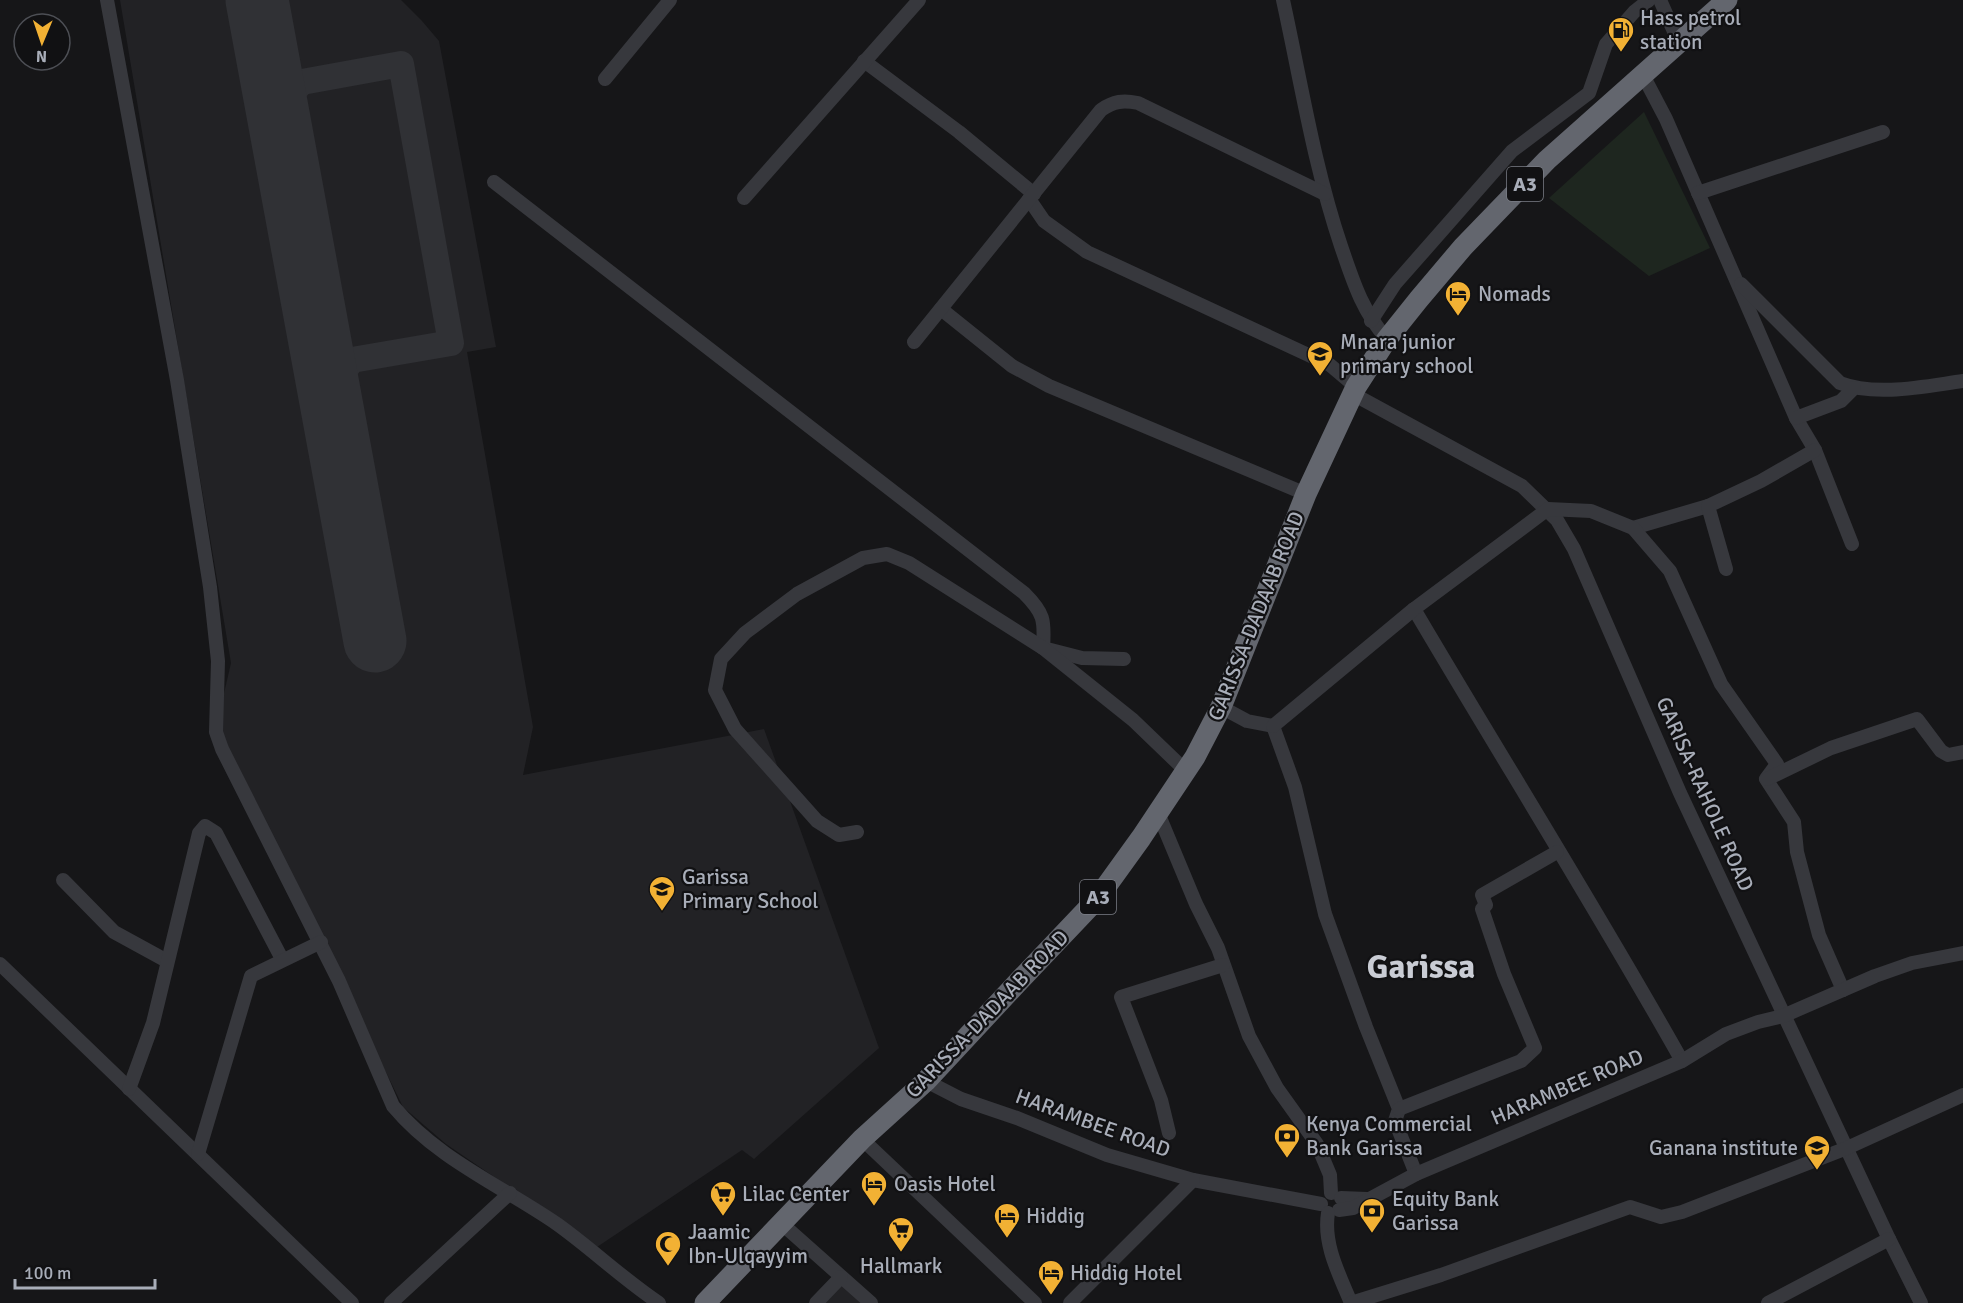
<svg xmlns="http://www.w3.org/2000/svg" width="1963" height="1303" viewBox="0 0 1963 1303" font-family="Signika,sans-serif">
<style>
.built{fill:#222225}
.green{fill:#1e261f}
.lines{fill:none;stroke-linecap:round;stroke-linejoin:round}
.taxiway{stroke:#303135;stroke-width:26}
.runway{stroke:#303135;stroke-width:63}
.minor{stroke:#37383d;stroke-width:14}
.highway{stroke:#63666e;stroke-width:21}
.labels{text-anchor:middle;stroke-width:4.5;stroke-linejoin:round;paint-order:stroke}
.shield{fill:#111113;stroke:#7b7e86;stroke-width:1.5}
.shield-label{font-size:20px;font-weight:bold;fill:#a8adb8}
.poi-label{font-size:21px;fill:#a8adb8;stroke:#111113;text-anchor:start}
.street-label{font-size:21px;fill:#a8adb8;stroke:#111113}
.town-label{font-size:33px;font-weight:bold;fill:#c9ccd4;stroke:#111113}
</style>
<rect width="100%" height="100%" fill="#161618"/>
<g class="built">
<polygon points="120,0 401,0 422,21 439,41 496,347 467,352 533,727 523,775 764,729 879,1048 754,1159 742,1150 597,1247 446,1144 403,1107 222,738 219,715 231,663"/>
<polygon points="841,1279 869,1303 818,1303"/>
</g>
<polygon class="green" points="1644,112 1710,248 1649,276 1549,198"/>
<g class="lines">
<polyline class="taxiway" points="288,97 302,82 401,64 451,343 352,360 339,377"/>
<polyline class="runway" points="257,0 375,641"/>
<g class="minor">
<path d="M107 0 177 380 210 587 218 661 216 732 222 749 339 981 393 1106C437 1159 502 1186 557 1224 592 1249 623 1279 659 1303"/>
<path d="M1283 0C1301 82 1314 166 1341 246 1353 281 1362 311 1387 339"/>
<polyline points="1660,0 1680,45"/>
<polyline points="864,61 959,132 1034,194"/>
<polyline points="1644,77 1666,119 1796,418 1815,450 1852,544"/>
<polyline points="605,79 670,0"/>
<path d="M494 182 1024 593C1044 613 1045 620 1043 648L1082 658 1124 659"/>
<polyline points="1698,193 1883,132"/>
<polyline points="744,198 919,0"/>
<polyline points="1029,199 1044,221 1087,252 1330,365 1356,387"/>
<path d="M1741 284 1840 383C1876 397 1926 386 1963 381"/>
<polyline points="941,309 1012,366 1049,386 1306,494"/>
<polyline points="1371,321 1395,284 1512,151 1589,93 1606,44 1634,12 1649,0"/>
<path d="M914 342 1101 110C1114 101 1123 100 1138 103L1325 194"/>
<polyline points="1353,394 1522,486 1557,520 1574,549 1680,793 1889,1239 1921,1303"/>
<polyline points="1796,418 1841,401 1854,388"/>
<polyline points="1633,528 1708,506"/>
<polyline points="1726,569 1708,506 1761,481 1815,450"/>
<path d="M1414 609C1503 760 1596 908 1682 1061"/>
<polyline points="1221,707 1247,721 1273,726 1295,787 1325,914 1366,1027 1399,1109 1395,1121 1416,1174"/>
<polyline points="1273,726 1414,609 1548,509 1591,511 1633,528 1670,571 1721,684 1777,764 1766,779 1794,822 1797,852 1819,935 1843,990"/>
<polyline points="1767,779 1831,748 1917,719 1941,751 1948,755 1963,752"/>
<polyline points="1158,813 1196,904 1218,948 1249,1036 1277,1088 1317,1144 1330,1175 1331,1193"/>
<polyline points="857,832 839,835 817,821 735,729 715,690 721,659 745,633 797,594 863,558 887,554 909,563 1043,648 1133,720 1186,771"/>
<polyline points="63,880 114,932 167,961"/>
<polyline points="0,964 352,1303"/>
<polyline points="926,1081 961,1099 1017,1118 1107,1155 1193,1180 1321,1204"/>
<polyline points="129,1089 153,1023 199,833 205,826 216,833 282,959"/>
<polyline points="1399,1109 1521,1061 1535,1048 1504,974 1482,909 1486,905 1482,895 1557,852"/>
<polyline points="1169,1133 1161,1100 1121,997 1223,965"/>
<polyline points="862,1139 1035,1303"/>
<polyline points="198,1154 251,976 321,942"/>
<polyline points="1341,1198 1367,1199"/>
<polyline points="1339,1210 1353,1208 1416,1174 1682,1061 1726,1034 1758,1022 1783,1016 1875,976 1912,963 1963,953"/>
<path d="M1328 1213C1323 1244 1339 1274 1351 1303"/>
<polyline points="781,1223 871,1303"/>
<polyline points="391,1303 510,1193"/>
<polyline points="816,1303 841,1277"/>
<polyline points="1070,1303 1193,1180"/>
<polyline points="1351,1303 1441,1275 1630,1207 1661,1217 1682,1212 1847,1148 1963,1095"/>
<polyline points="1768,1303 1889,1239"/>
</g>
<polyline class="highway" points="705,1303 862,1139 926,1081 1020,980 1097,899 1141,838 1195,757 1221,707 1306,494 1356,387 1387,339 1419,299 1463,247 1547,160 1727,0"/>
</g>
<defs>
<g id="fuel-pin" transform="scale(1.35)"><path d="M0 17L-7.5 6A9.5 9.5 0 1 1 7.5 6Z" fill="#f2b134" stroke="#111113"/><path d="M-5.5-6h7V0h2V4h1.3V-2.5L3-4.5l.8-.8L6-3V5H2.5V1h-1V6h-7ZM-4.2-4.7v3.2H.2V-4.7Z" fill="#111"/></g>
<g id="hotel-pin" transform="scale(1.35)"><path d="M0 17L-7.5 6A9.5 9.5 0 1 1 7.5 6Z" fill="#f2b134" stroke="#111113"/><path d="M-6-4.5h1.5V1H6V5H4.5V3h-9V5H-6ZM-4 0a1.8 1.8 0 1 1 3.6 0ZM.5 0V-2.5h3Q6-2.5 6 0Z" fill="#111"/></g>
<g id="school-pin" transform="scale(1.35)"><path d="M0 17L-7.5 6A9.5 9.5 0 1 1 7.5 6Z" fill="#f2b134" stroke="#111113"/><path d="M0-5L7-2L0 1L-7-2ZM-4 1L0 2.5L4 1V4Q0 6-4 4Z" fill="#111"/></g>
<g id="bank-pin" transform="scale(1.35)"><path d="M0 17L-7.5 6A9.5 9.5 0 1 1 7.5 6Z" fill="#f2b134" stroke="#111113"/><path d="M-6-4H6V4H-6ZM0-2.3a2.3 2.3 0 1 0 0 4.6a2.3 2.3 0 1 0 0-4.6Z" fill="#111"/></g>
<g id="university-pin" transform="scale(1.35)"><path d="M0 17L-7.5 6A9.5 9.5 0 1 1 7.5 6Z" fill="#f2b134" stroke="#111113"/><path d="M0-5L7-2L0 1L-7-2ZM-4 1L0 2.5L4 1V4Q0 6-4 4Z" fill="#111"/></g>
<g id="supermarket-pin" transform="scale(1.35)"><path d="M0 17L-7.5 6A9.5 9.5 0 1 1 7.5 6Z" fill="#f2b134" stroke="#111113"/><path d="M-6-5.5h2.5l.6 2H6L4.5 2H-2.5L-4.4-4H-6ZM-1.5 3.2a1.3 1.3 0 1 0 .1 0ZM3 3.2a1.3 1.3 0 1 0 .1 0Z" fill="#111"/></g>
<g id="mosque-pin" transform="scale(1.35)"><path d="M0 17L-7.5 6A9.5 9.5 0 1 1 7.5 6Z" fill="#f2b134" stroke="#111113"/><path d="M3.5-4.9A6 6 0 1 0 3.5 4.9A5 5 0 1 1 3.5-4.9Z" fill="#111"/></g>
</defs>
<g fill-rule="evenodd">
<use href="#fuel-pin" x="1621" y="30"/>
<use href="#hotel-pin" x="1458" y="294"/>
<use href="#school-pin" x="1320" y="354"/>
<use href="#school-pin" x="662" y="889"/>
<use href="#bank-pin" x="1287" y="1136"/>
<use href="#university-pin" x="1817" y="1148"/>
<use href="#hotel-pin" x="874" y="1184"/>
<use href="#supermarket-pin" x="723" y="1194"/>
<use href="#bank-pin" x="1372" y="1211"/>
<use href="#hotel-pin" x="1007" y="1216"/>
<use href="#supermarket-pin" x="901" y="1230"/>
<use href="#mosque-pin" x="668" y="1244"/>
<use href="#hotel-pin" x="1051" y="1273"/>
</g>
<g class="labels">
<g class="shield">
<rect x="1507" y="167" width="36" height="34" rx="4.5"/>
<rect x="1080" y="880" width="36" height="34" rx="4.5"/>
</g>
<g class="shield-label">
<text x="1525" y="191">A3</text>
<text x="1098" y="904">A3</text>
</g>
<g class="poi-label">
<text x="1640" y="25">Hass petrol<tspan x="1640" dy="24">station</tspan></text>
<text x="1478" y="301">Nomads</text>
<text x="1340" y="349">Mnara junior<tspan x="1340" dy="24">primary school</tspan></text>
<text x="682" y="884">Garissa<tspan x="682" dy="24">Primary School</tspan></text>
<text x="1306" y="1131">Kenya Commercial<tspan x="1306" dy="24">Bank Garissa</tspan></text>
<text x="1798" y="1155" text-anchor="end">Ganana institute</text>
<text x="894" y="1191">Oasis Hotel</text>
<text x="742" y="1201">Lilac Center</text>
<text x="1392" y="1206">Equity Bank<tspan x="1392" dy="24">Garissa</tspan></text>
<text x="1026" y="1223">Hiddig</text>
<text x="688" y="1239">Jaamic<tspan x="688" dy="24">Ibn-Ulqayyim</tspan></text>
<text x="901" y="1273" text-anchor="middle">Hallmark</text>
<text x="1070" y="1280">Hiddig Hotel</text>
</g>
<g class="street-label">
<text transform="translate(1256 616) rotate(-68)" y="7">GARISSA-DADAAB ROAD</text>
<text transform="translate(1705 794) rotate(66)" y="7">GARISA-RAHOLE ROAD</text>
<text transform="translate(987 1014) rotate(-46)" y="7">GARISSA-DADAAB ROAD</text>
<text transform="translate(1567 1087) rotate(-23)" y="7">HARAMBEE ROAD</text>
<text transform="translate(1093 1123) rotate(20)" y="7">HARAMBEE ROAD</text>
</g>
<g class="town-label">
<text x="1421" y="978">Garissa</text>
</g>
</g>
<g transform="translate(42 42) rotate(182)"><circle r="28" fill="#111113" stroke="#4d4f55" stroke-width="1.5"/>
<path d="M0-4.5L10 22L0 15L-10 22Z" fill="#f2b134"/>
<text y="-9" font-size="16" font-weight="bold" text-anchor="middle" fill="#a8adb8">N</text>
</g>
<path d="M15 1279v9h140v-9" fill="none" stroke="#a8adb8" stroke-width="3"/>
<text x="24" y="1279" font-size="18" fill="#a8adb8" stroke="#111113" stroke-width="4.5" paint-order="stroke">100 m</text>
</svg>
